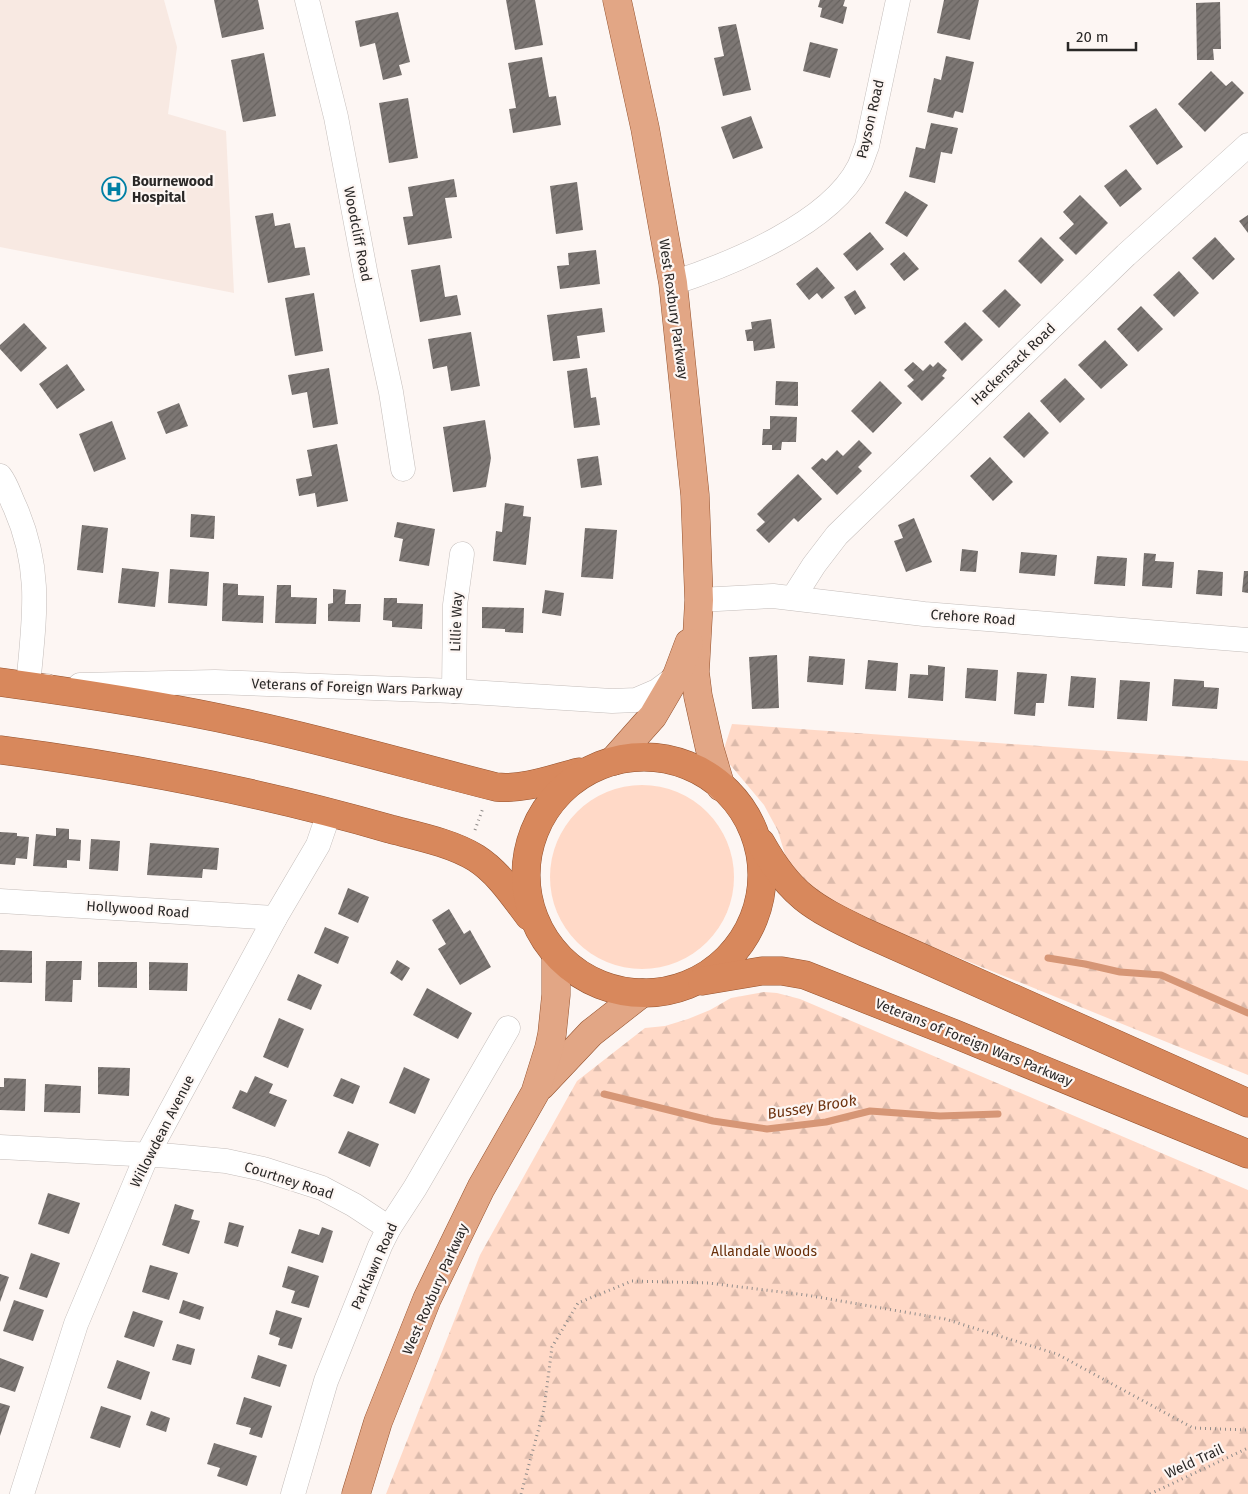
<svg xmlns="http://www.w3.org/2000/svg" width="1248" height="1494" viewBox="0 0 1248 1494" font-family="'Fira Sans',sans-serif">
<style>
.built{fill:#f8e9e2}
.grass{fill:#ffd9c7}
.forest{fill:url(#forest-firs)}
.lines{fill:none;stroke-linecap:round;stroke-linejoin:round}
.stream{stroke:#d69676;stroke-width:7}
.building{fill:url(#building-hatch)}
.minor-casing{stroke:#c4bdba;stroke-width:25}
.primary-casing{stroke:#95532f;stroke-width:29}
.trunk-casing{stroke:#95532f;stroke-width:29}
.path{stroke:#908c8a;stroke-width:3;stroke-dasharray:1 4;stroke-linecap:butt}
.minor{stroke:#fff;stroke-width:24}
.primary{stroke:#e2a685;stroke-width:28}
.trunk{stroke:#d8885c;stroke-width:28}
.labels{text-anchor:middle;stroke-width:4.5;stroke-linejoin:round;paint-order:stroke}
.street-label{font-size:14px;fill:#2a2827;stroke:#fdf6f3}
.poi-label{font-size:14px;font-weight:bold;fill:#2a2827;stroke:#fdf6f3;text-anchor:start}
.park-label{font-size:14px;fill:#682e09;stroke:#fdf6f3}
.water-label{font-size:15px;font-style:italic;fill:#6e3310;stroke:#fdf6f3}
</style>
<defs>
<pattern id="forest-firs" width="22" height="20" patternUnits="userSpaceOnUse" patternTransform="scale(1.25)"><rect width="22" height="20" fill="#ffd9c7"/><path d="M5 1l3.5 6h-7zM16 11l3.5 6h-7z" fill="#dbbaab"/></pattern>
<pattern id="building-hatch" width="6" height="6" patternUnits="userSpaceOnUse" patternTransform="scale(1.25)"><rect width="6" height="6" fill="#7d7774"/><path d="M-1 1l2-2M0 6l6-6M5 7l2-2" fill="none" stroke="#67625f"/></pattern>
</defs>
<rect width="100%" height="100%" fill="#fdf6f3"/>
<polygon class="built" points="0,0 164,0 177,47 168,114 226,131 234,293 0,247"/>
<circle class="grass" cx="642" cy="877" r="92"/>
<g class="forest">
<polygon points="732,724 1248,761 1248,1075 839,909 808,890 786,858 778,831 764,805 722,755"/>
<polygon points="764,992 777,993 800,999 1248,1190 1248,1494 386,1494 480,1255 577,1081 645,1028 665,1026 688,1019 710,1010 731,998"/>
</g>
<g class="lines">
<g class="stream">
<polyline points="1048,958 1085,964 1120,972 1161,975 1248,1013"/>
<polyline points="604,1094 713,1121 767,1129 826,1122 870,1111 940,1116 998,1114"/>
</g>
</g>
<g class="building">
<polygon points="214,0 258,0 264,29 222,38"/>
<polygon points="506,0 535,0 543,45 515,50"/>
<polygon points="820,0 845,0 843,6 847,7 843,24 820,17 822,8 818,7"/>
<polygon points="944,0 979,0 970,40 937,33"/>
<polygon points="1220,2 1221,49 1213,49 1214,60 1197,60 1196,3"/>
<polygon points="398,12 410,62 399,65 402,75 383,80 375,43 360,47 355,21"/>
<polygon points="736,24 751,90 723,96 714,58 724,56 718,27"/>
<polygon points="810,42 838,49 830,78 803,71"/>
<polygon points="264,53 276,116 243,122 231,60"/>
<polygon points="946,56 974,62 963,113 955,111 953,118 927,112 934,78 941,80"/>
<polygon points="542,57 549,97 556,96 561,125 513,133 509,109 516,108 508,63"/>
<polygon points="1211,71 1226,86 1232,81 1244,93 1205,132 1178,104"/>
<polygon points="408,98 418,158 389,163 379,103"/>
<polygon points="1156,108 1183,147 1157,165 1129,126"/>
<polygon points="751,116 763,148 733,159 721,127"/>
<polygon points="931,123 958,128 952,154 941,152 935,183 909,177 916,147 925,149"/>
<polygon points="1126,169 1142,189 1120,207 1104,186"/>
<polygon points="454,179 457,197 445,198 452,238 408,245 403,217 413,216 408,187"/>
<polygon points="577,182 583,230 556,234 550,186"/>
<polygon points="905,191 928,205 907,237 885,223"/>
<polygon points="1080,195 1108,223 1076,255 1059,238 1074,224 1063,212"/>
<polygon points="273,213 275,226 290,223 295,248 305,247 310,275 268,283 255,216"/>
<polygon points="1248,215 1248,233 1239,221"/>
<polygon points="870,232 884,249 857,271 843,254"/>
<polygon points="1041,237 1064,260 1041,284 1018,261"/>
<polygon points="1215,237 1235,259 1213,280 1192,258"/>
<polygon points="596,250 600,284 560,289 557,266 569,265 568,253"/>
<polygon points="904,252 919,269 904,281 890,264"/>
<polygon points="440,265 445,297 457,295 461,315 420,322 411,270"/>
<polygon points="817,267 835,288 822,299 817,293 809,300 796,284"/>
<polygon points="1179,271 1199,293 1174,317 1153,295"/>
<polygon points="1005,289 1021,305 999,328 982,311"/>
<polygon points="855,290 866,308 855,315 844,297"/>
<polygon points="314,293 323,351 295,356 285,298"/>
<polygon points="1141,306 1163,329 1138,352 1117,329"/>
<polygon points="602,308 605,332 577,336 580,358 553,361 547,315"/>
<polygon points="771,319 775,348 754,351 753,341 747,341 745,330 752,329 751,322"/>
<polygon points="965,322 983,340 962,361 944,342"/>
<polygon points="24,323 47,348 21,372 0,349 0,345"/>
<polygon points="471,332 480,386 451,391 447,366 433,369 428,339"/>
<polygon points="1105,340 1128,365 1101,389 1078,365"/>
<polygon points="913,362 923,371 930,364 933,367 938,362 947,370 942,376 945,378 922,401 907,386 914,380 904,370"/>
<polygon points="67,364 85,390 57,409 39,384"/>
<polygon points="329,368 338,424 313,428 307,392 292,395 288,375"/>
<polygon points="587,368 591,398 596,397 600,425 574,428 567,371"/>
<polygon points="1065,378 1085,399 1060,423 1040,401"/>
<polygon points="776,381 798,382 798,406 775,405"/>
<polygon points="880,381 902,403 873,433 851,411"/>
<polygon points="179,403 188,426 166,434 157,412"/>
<polygon points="1029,412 1049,433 1024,458 1003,437"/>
<polygon points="770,416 797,417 796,442 782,442 781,450 772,450 772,445 762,445 763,429 770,429"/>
<polygon points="485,420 491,458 486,487 453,492 443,427"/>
<polygon points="112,421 126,459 94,472 79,434"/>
<polygon points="859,440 872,453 858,467 862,471 837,495 811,468 822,458 826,461 837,450 843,456"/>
<polygon points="337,444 348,501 317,507 315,493 299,496 296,479 312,476 307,450"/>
<polygon points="598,456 602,485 581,488 577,459"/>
<polygon points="990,457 1013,482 993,501 970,476"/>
<polygon points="798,474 822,499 798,522 794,518 769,543 756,530 765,522 757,514"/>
<polygon points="505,503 524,506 523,516 531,517 526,565 493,561 496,531 502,532"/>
<polygon points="191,514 215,516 214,539 190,537"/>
<polygon points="914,518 932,562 906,572 894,541 903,538 898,525"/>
<polygon points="397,522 435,529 429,566 399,561 403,539 394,537"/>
<polygon points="82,525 108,528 103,573 77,570"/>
<polygon points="585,528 617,530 613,579 581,577"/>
<polygon points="962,549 978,551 976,572 960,571"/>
<polygon points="1021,552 1057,555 1055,576 1019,573"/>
<polygon points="1144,553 1156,554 1155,561 1174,562 1172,588 1142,586"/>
<polygon points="1097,556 1127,558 1125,586 1094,584"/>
<polygon points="122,568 159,572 155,607 118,603"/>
<polygon points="170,569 209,572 207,606 168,603"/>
<polygon points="1198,570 1223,572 1222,596 1196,594"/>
<polygon points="1244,571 1248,571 1248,593 1242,592"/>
<polygon points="223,583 238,584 238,595 264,596 263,623 222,621"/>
<polygon points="277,585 291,585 291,597 317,598 316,624 275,623"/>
<polygon points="333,589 346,590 345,604 361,604 360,622 328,621 328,604 333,603"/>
<polygon points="545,590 564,593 561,616 542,613"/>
<polygon points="384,598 397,598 397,603 423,604 422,629 392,627 392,621 383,620"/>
<polygon points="482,607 524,608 523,633 505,632 505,629 482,628"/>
<polygon points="777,655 779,708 752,709 749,657"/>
<polygon points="809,656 845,659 843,685 807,682"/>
<polygon points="868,660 898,663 896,691 865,689"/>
<polygon points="928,665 945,667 943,701 908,698 910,674 928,675"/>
<polygon points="967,668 998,670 996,701 965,698"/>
<polygon points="1017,672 1047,674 1044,703 1036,703 1035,716 1014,714"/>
<polygon points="1071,676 1096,678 1094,708 1068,706"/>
<polygon points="1174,679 1204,681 1204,687 1219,688 1217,709 1172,706"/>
<polygon points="1120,680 1150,682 1147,721 1117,719"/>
<polygon points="56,828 69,829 69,839 81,840 80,861 67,860 67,868 33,866 36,834 56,836"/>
<polygon points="0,832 17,833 17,836 29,837 27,859 16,858 15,865 0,864"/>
<polygon points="91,839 120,841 118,871 89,869"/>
<polygon points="150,843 219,848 217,870 203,869 202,878 147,875"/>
<polygon points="348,888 369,897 358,923 338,914"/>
<polygon points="449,909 464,934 470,930 491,967 460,985 438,949 446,944 432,920"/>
<polygon points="325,927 349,937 338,964 314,953"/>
<polygon points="0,950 32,951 32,983 0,982"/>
<polygon points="397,960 410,968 402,981 390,973"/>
<polygon points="46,961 82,961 81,980 73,980 72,1002 45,1001"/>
<polygon points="98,962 137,962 137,988 98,987"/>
<polygon points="149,962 188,963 187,991 149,990"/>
<polygon points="298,974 322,985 311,1010 287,1000"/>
<polygon points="427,988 472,1013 458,1039 413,1015"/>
<polygon points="279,1018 304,1029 288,1068 263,1057"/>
<polygon points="98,1067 130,1068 129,1096 98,1094"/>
<polygon points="404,1067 430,1079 415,1114 389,1103"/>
<polygon points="255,1076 273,1084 269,1093 287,1100 275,1127 232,1108 240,1090 247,1093"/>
<polygon points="4,1078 26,1079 25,1111 0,1110 0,1087 4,1087"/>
<polygon points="341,1078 360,1086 353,1104 333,1096"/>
<polygon points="45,1084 81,1086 80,1113 44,1112"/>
<polygon points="348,1131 379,1144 370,1167 338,1153"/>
<polygon points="48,1193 80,1203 69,1234 38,1224"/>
<polygon points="175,1204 194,1210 191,1219 200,1221 189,1254 162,1245"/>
<polygon points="229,1222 244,1226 238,1247 224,1243"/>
<polygon points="322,1227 333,1231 323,1263 291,1253 299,1229 319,1235"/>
<polygon points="31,1253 60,1263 47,1298 19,1289"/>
<polygon points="150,1265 178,1273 169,1300 142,1292"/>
<polygon points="288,1266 319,1276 309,1308 291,1303 295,1291 282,1287"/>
<polygon points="0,1274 9,1277 0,1302"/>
<polygon points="14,1300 44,1310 33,1341 3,1331"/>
<polygon points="183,1300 204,1307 200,1320 179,1313"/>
<polygon points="276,1310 302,1318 292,1349 278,1345 280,1338 269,1334"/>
<polygon points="133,1311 163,1321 154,1347 124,1337"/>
<polygon points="177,1344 195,1349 191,1365 172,1360"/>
<polygon points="258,1355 287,1365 280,1387 251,1378"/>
<polygon points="0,1358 24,1367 15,1392 0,1387"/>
<polygon points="117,1360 150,1372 141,1400 107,1388"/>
<polygon points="244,1397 272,1406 262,1438 249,1434 251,1428 236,1424"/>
<polygon points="0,1403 10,1406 0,1436"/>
<polygon points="101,1406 131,1416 120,1448 90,1438"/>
<polygon points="151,1411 170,1418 166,1432 146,1425"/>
<polygon points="214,1443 257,1456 247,1486 217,1476 220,1468 207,1464"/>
</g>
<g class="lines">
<g class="minor-casing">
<g id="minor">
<polyline points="307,0 336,117 366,276 391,392 403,469"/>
<path d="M673 283C731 264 830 224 859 167 862 161 864 153 867 146L898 0"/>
<path d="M0 476C7 485 10 497 15 507 43 571 34 619 28 686H47"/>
<polyline points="793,598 814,565 837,535 1126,255 1248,145"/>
<polyline points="699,600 773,596 924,614 1248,640"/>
<polyline points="80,685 215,682 454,691 612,701 636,700 657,691 677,676"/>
<polyline points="454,691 455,605 462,554"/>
<polyline points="0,901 275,918"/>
<polyline points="0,1147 172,1156 226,1161 263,1169 322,1188 354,1205 389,1228"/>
<polyline points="22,1494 76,1324 147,1155 275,918 318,845 329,813"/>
<polyline points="293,1494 326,1381 380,1246 389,1228 415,1188 508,1028"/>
</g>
</g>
<g class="primary-casing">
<g id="primary">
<polyline points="617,0 645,128 673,283 695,495 699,600 695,672 698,696 710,750 721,787"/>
<polyline points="613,761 653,716 677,675 689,643"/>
<polyline points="541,1086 591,1033 642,993"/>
<polyline points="356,1494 378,1422 427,1299 481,1188 535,1093 549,1048 552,1034 556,995 556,955"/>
</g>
</g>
<g class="trunk-casing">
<g id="trunk">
<path d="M0 682C81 693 163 705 243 723 328 741 412 766 496 787 524 790 552 779 579 772"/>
<path d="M0 750C132 767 262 792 390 829 417 836 452 843 476 858 498 872 513 895 529 916"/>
<circle cx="644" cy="875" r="118"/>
<path d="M761 843C790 895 812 907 864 932L1248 1103"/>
<polyline points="702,981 762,971 782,971 805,975 955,1034 1248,1154"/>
</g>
</g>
<g class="path">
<polyline points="475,830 483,808"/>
<polyline points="521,1494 544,1409 552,1347 578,1303 632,1281 708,1283 806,1295 945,1319 1057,1354 1193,1428 1248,1430"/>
<polyline points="1150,1494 1248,1448"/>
</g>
<use href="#minor" class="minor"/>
<use href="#primary" class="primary"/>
<use href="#trunk" class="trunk"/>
</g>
<defs>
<g id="hospital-ring" transform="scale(1.25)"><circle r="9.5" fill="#fdf6f3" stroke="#007fa4" stroke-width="1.5"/><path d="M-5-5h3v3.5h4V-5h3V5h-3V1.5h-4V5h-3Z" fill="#007fa4"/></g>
</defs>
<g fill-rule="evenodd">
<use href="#hospital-ring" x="114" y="189"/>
</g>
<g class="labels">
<g class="street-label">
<text transform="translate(870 119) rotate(-77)" y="5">Payson Road</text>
<text transform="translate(358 234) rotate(79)" y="5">Woodcliff Road</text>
<text transform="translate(674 309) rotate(82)" y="5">West Roxbury Parkway</text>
<text transform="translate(1013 364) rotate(-44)" y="5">Hackensack Road</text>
<text transform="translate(973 617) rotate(4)" y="5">Crehore Road</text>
<text transform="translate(456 622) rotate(-88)" y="5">Lillie Way</text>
<text transform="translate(357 687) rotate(2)" y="5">Veterans of Foreign Wars Parkway</text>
<text transform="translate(138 909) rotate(4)" y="5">Hollywood Road</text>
<text transform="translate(974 1042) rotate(22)" y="5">Veterans of Foreign Wars Parkway</text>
<text transform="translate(162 1131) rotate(-63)" y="5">Willowdean Avenue</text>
<text transform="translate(289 1180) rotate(18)" y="5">Courtney Road</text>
<text transform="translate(374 1266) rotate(-66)" y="5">Parklawn Road</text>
<text transform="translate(435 1289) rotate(-66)" y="5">West Roxbury Parkway</text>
<text transform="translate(1194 1461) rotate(-25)" y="5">Weld Trail</text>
</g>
<g class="poi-label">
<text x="132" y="186">Bournewood<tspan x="132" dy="16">Hospital</tspan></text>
</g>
<g class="park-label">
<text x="764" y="1256">Allandale Woods</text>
</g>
<g class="water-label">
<text transform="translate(812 1107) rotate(-9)" y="5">Bussey Brook</text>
</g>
</g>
<path d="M1068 42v8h68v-8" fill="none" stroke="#2a2827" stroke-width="2.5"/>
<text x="1076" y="42" font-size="15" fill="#2a2827" stroke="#fdf6f3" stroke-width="4" paint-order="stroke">20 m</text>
</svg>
